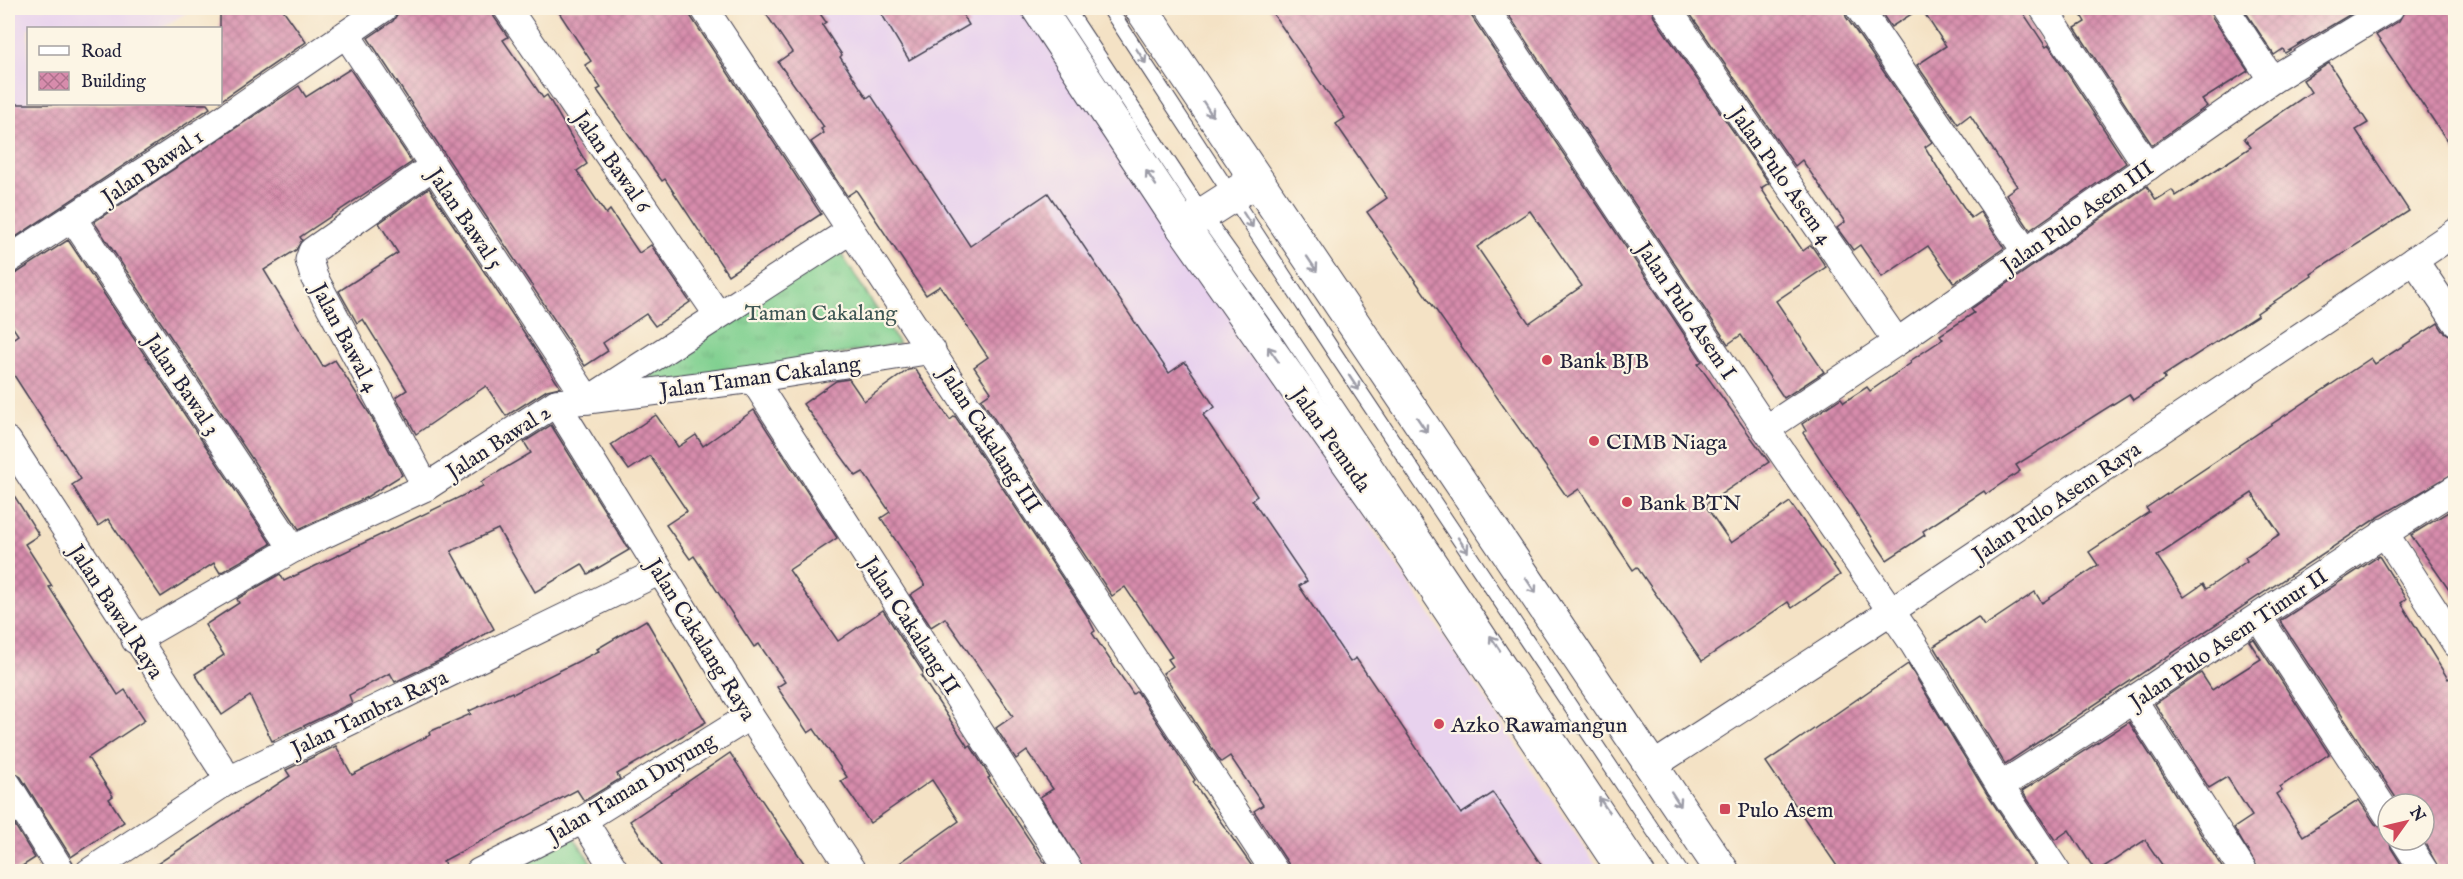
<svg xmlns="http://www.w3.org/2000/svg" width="2463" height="879" viewBox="0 0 2463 879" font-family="'IM FELL English',serif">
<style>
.built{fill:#e8d2ee}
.grass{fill:url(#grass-tufts);stroke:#517966;stroke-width:1.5}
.building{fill:url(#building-cross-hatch);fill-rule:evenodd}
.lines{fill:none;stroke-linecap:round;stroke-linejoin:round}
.lane-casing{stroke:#423f50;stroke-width:16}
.street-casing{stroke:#423f50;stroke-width:29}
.primary-casing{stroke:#423f50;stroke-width:35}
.lane{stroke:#fff;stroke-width:14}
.street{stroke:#fff;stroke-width:27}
.primary{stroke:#fff;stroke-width:33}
.oneway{stroke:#9c9ca7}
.poi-dot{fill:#d1495b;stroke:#fcf5e5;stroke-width:2}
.labels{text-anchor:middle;stroke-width:4.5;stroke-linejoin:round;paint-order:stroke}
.street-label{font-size:22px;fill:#22223b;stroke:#fcf5e5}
.park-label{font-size:22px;fill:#3e5654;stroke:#fcf5e5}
.poi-label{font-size:22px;fill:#22223b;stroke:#fcf5e5;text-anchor:start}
</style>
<defs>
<pattern id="grass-tufts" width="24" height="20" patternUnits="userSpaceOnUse" patternTransform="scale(1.5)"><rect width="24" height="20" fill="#80d090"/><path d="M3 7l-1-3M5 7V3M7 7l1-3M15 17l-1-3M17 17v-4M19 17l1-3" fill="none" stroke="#6eb27d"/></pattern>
<pattern id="building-cross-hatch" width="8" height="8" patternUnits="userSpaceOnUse" patternTransform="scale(1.5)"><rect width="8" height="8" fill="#d78cac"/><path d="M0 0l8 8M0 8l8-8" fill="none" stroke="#ae728d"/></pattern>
</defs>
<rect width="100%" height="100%" fill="#fcf5e5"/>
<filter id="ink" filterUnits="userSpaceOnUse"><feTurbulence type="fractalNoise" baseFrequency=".0167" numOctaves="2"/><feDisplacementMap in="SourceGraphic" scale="12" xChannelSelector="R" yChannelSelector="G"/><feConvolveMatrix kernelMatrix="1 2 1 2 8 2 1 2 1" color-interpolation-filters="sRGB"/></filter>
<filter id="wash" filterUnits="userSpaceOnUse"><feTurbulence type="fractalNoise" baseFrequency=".008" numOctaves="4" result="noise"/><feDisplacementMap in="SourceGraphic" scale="24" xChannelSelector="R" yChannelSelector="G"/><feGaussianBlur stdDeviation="1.35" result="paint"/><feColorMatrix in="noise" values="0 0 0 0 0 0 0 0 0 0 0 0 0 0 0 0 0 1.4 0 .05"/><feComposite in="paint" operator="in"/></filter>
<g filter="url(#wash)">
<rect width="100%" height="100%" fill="#f4e2c5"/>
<g class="built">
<polygon points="8,8 194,8 161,28 28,28 28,104 48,104 8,131"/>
<polygon points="792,8 1026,8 1600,871 1368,871"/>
</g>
<g class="grass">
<polygon points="836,246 899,344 629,390"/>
<polygon points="572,835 597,871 500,872"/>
</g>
<g id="blocks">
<g class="building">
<polygon points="220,8 282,8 306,42 220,101"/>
<polygon points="401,8 492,8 494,17 508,37 503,40 543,98 547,95 587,164 577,171 606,214 610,210 639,253 651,245 690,302 655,326 646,314 603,343 608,351 585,366 368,38 393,21"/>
<polygon points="556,8 688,8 691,17 821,214 728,275 665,179 662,181 597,90 601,88 585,65 591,61"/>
<polygon points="762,8 816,8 826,22 822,25 842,55 840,57 867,98 871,95 970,246 1048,193 1169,373 1185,362 1215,407 1203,415 1257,496 1252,500 1307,581 1299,586 1350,662 1356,658 1461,814 1493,793 1546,872 1291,872 1288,863 1254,811 1263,805 1230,756 1221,762 1163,673 1173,666 1168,659 1172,657 1125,587 1112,596 981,399 991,392 974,367 988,357 940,286 926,295 856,190 847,196 811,142 824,133 821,129 824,127 778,62 792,52"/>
<polygon points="878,8 959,8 969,25 909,60"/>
<path d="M1269 8H1470L1472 17 1702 361 1698 364 1769 462 1705 505 1731 543 1790 502 1840 575 1792 608 1788 602 1702 661 1637 567 1633 570 1579 489 1567 497 1367 212 1387 198 1336 124 1345 118ZM1530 211 1582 286 1529 323 1477 247Z"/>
<polygon points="1504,8 1652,8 1654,17 1769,183 1761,188 1776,211 1803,251 1811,245 1826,267 1776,301 1824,372 1784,398 1741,335 1728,344"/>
<polygon points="1686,8 1844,8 1846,17 1932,142 1925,147 1942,175 1971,218 1980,212 2004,248 1954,283 1928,246 1882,277 1860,245 1853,250 1837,228 1845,222 1802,160 1795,166"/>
<polygon points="1878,8 2020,8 2046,47 2049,45 2126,163 2030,230 2006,194 2017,186 1970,115 1958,124 1917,65 1946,46 1921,8 1891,27"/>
<polygon points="2077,8 2209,8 2212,17 2248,71 2202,100 2207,106 2152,145 2075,28 2085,22"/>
<polygon points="2243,8 2361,8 2285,53 2283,49 2274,55"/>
<polygon points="2406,8 2447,8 2456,20 2456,154 2376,35 2399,21"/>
<polygon points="2329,63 2368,123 2356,130 2409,211 2311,274 2312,276 2257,313 2258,315 2163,376 2165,379 2133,400 2129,394 2016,465 2020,471 1986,494 1984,491 1923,531 1925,535 1887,560 1803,433 1806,431 1802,424 1841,398 1844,402 1867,387 1870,391 1911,363 1910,361 1943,339 1940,335 1974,313 1971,309 2147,186 2156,200 2172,190 2176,196 2251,147 2244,138 2311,92 2303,80"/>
<polygon points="350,69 412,162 300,237 302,240 296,250 264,270 323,367 335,360 369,413 402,475 365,498 299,529 94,222 299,86 306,97"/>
<polygon points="8,104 207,104 210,108 8,242"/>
<polygon points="429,188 560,387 547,390 506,416 486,386 416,434 396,397 407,390 363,319 357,323 339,291 398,253 379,223"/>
<polygon points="68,240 271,544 220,573 214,563 161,597 108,519 98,526 72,485 81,479 8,366 8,342 18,335 8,320 8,276 17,273"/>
<path d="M2438 323 2443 331 2456 339V472L2375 519 2005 764 1934 646 1978 617 1984 626 2035 592 2042 603 2098 565 2089 552 2149 512 2146 508 2371 358 2375 364ZM2252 493 2280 534 2245 557 2247 561 2206 589 2203 584 2184 597 2157 556Z"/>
<polygon points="915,369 950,420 955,416 1086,614 1095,631 1092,633 1133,694 1137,691 1195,780 1193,782 1256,872 1086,872 1040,797 1053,789 1027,751 1016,759 996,728 1013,716 945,618 931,627 910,595 925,585 881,518 890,512 863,472 856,476 803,404 836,381 849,379 864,401 908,370"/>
<polygon points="754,410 837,538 789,570 838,641 883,610 924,674 921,676 968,747 970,745 990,777 988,778 1051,872 887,872 959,821 932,780 870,823 841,781 847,777 814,729 808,733 777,687 785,682 759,644 754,647 694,556 690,559 666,525 687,511 650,456 629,470 611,445 656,415 678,447 696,435 703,446"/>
<polygon points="551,425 629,550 588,574 582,564 535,592 498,529 451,551 494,629 443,659 395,682 390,673 349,695 352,703 272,741 250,696 222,715 195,674 224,655 205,625 239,603 237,599 280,574 284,581 483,486 481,482 531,453 524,442"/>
<polygon points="8,486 39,535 25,544 52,586 49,587 118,695 125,690 145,720 88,758 113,796 109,799 124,822 71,857 21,777 8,769"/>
<polygon points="2456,507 2456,600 2411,535"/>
<polygon points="2379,556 2406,599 2401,603 2448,679 2456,674 2456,864 2445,872 2441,872 2423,840 2424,804 2400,804 2280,621"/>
<polygon points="646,620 706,722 617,774 620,779 584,801 577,790 443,861 448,872 145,872 290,776 286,770 336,746 352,775 430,735 429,732 471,714 469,711 512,692 513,694 599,651 597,649"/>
<polygon points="2254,639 2329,754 2280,787 2282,790 2276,794 2303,836 2359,800 2375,824 2388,831 2391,848 2406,872 2260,872 2234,828 2252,816 2227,777 2209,788 2155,704 2201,673 2212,690 2261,659 2249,641"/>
<polygon points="1908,664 1987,794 2038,872 1841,872 1766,762"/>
<polygon points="2129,722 2225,872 2167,872 2145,840 2096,872 2069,830 2055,840 2022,791"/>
<polygon points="730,753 810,872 665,872 630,821"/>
<polygon points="8,814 35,858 13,872 8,872"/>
</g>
</g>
</g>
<g filter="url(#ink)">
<use href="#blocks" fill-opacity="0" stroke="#423f50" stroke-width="1.5"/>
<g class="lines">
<g class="lane-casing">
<g id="lane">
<polyline points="1067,8 1203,214 1285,329 1648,872"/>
<polyline points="1109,8 1338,358 1681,872"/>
</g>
</g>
<g class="street-casing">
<g id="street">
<polyline points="507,8 718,315"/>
<polyline points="704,8 1275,872"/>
<polyline points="1485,8 1766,429 1913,643 2000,786 2057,872"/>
<polyline points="1667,8 1897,342"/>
<polyline points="1859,8 2026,252"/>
<polyline points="2043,8 2148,167"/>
<polyline points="2225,8 2272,80"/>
<polyline points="346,34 588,400 753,379 932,350"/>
<polyline points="73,219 293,549"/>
<polyline points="8,260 211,127 384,8"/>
<polyline points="2414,260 2456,322"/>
<polyline points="753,379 1070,872"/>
<polyline points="556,403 750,716 853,872"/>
<polyline points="1766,429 1897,342 2272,80 2390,8"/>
<polyline points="8,441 229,780"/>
<polyline points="426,487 314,277 309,260 312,251 432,167"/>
<polyline points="2384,532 2456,644"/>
<polyline points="2259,618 2388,815"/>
<polyline points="135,640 293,549 426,487 556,403 588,400 851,230"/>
<polyline points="2134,701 2244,872"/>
<polyline points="1654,765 1891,611 2456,232"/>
<polyline points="8,785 62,872"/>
<path d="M2000 786C2154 689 2302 584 2456 488"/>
<polyline points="583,820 616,872"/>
<polyline points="2404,840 2425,872"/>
<polyline points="89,872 229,780 660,571"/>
<polyline points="479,872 583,820 750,716"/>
</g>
</g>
<g class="primary-casing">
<g id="primary">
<polyline points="1038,8 1183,227 1414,556 1625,872"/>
<polyline points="1141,8 1723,872"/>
<polyline points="1183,227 1255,181"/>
</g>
</g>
<use href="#lane" class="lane"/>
<use href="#street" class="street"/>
<use href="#primary" class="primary"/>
</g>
<defs><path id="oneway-shaft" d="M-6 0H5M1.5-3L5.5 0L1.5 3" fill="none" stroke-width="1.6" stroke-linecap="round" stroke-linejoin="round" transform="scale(1.5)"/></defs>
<g class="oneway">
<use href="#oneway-shaft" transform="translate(1141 56) rotate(57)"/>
<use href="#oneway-shaft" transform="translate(1208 109) rotate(57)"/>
<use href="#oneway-shaft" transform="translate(1151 178) rotate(-124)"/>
<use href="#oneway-shaft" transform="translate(1248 220) rotate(57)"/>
<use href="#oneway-shaft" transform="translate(1312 264) rotate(56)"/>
<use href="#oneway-shaft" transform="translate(1273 354) rotate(-125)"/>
<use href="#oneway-shaft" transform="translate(1354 383) rotate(56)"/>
<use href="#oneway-shaft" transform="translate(1422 425) rotate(56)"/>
<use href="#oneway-shaft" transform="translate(1463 545) rotate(56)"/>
<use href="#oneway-shaft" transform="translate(1531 586) rotate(56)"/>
<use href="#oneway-shaft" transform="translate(1495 643) rotate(-124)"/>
<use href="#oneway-shaft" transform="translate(1676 799) rotate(57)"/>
<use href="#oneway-shaft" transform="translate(1604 805) rotate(-124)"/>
</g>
</g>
<g class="poi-dot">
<circle cx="1547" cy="360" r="6"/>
<circle cx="1594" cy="441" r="6"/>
<circle cx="1627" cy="502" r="6"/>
<circle cx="1439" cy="724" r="6"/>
<rect x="1719" y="803" width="12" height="12" rx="3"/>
</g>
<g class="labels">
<g class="street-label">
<text transform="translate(613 161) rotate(55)" y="8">Jalan Bawal 6</text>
<text transform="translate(152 166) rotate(-34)" y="8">Jalan Bawal 1</text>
<text transform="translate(1782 175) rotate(55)" y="8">Jalan Pulo Asem 4</text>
<text transform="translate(2077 216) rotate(-35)" y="8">Jalan Pulo Asem III</text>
<text transform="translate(466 218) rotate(56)" y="8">Jalan Bawal 5</text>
<text transform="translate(1687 310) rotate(56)" y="8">Jalan Pulo Asem I</text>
<text transform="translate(346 337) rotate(62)" y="8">Jalan Bawal 4</text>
<text transform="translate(760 376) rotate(-8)" y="8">Jalan Taman Cakalang</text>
<text transform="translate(183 384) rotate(56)" y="8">Jalan Bawal 3</text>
<text transform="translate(991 439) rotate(57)" y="8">Jalan Cakalang III</text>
<text transform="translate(1332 439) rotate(55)" y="8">Jalan Pemuda</text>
<text transform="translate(498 441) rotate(-33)" y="8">Jalan Bawal 2</text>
<text transform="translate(2056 501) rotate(-34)" y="8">Jalan Pulo Asem Raya</text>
<text transform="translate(117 611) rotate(57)" y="8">Jalan Bawal Raya</text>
<text transform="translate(912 625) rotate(57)" y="8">Jalan Cakalang II</text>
<text transform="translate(2228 638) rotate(-34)" y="8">Jalan Pulo Asem Timur II</text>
<text transform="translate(702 639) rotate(58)" y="8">Jalan Cakalang Raya</text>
<text transform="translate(369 712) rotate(-26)" y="8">Jalan Tambra Raya</text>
<text transform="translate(631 787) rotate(-31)" y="8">Jalan Taman Duyung</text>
</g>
<g class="park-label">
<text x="821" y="320">Taman Cakalang</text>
</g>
<g class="poi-label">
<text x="1559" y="368">Bank BJB</text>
<text x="1606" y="449">CIMB Niaga</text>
<text x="1639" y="510">Bank BTN</text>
<text x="1451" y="732">Azko Rawamangun</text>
<text x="1737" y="817">Pulo Asem</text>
</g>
</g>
<rect width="2463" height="879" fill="none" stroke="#fcf5e5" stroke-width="30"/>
<rect x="27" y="27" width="195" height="78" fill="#fcf5e5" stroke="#a5a1a1" stroke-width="1.5"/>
<rect x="39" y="46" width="30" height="9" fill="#ffffff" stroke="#a5a1a1" stroke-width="1.5"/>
<text x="81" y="57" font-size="18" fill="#22223b">Road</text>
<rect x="39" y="72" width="30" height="18" fill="url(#building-cross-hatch)" stroke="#a5a1a1" stroke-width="1.5"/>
<text x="81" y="87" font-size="18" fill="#22223b">Building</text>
<g transform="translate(2406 822) rotate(56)"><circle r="28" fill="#fcf5e5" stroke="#a5a1a1" stroke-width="1.5"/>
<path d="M0-4.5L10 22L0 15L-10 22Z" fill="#d1495b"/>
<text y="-9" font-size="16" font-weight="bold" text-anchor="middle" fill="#22223b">N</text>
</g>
</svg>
